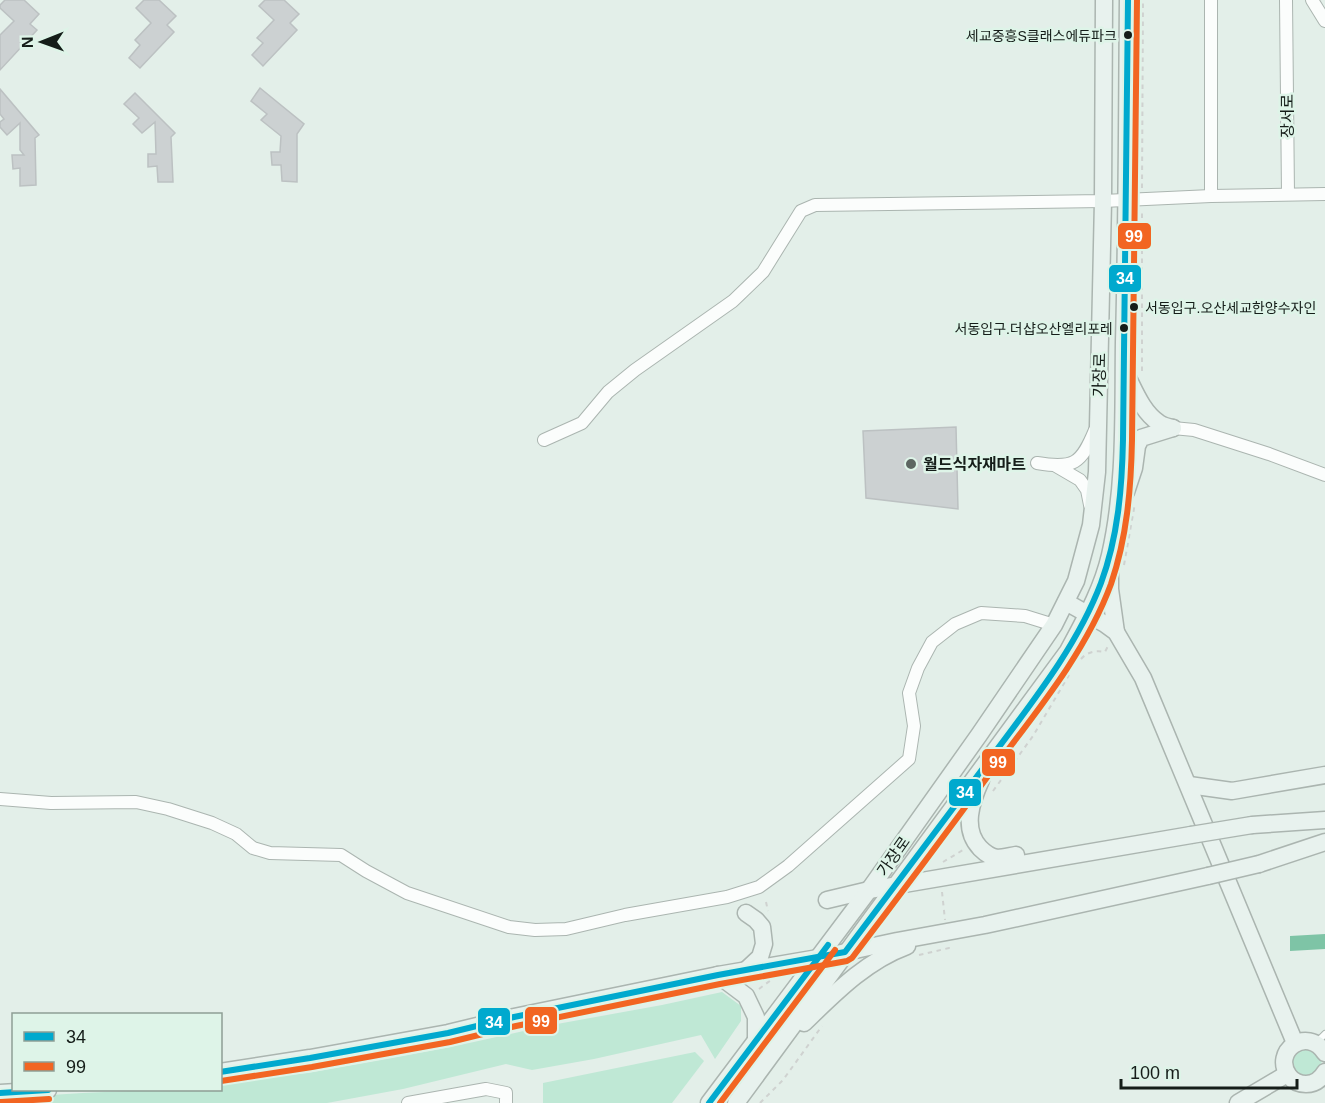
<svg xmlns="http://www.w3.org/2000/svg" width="1325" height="1103" viewBox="0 0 1325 1103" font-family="Arial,'Noto Sans KR',sans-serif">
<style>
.green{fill:#bfe8d5}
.water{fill:#7ec4a6}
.building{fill:#ccd1d2;stroke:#bcc1c2;stroke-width:1.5}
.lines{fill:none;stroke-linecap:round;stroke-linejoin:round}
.lane-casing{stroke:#abb5b0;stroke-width:8}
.street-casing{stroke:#abb5b0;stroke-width:14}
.secondary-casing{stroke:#abb5b0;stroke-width:19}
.path{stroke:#cfd2d0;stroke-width:2;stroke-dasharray:4.5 4.5;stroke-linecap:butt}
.lane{stroke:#fbfdfc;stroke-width:6}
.street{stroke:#fbfdfc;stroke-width:12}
.secondary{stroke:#e8f2ee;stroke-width:16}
.secondary-bridge-casing{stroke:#abb5b0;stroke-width:19;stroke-linecap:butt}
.secondary-bridge{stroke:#e8f2ee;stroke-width:16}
.bus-1-casing{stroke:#def4e8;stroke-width:10}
.bus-2-casing{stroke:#def4e8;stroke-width:10}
.bus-1{stroke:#00a9ce;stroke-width:6}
.bus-2{stroke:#f26522;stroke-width:6}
.bus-dot{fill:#151d19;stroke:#def4e8;stroke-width:2}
.poi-dot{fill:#5d6662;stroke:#def4e8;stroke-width:2}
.labels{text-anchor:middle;stroke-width:5;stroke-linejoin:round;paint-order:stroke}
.bus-label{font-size:14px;fill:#151d19;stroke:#def4e8;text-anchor:end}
.street-label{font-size:16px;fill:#151d19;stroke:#def4e8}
.poi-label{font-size:16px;font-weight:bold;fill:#151d19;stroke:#def4e8;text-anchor:start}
.line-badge{stroke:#def4e8;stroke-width:2}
.badge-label{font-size:16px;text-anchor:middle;font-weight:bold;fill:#fff}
</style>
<rect width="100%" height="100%" fill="#e3efe9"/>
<g class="green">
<path d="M722 992 741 1006V1021L715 1059 701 1035 594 1059 532 1070 506 1064 403 1089 327 1103H0V1100C73 1091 147 1090 220 1090L221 1082 308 1073 387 1059 451 1047 546 1026 662 1005Z"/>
<polygon points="1303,1046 1321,1056 1322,1061 1319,1071 1306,1079 1292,1071 1291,1056"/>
<polygon points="695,1052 704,1061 672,1103 543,1103 543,1083"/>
</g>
<polygon class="water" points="1325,934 1325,949 1290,951 1290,936"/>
<g class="building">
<polygon points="5,0 24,0 39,14 30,24 37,30 0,70 0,35 14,21 0,8 0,5"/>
<polygon points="144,0 159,0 176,16 167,25 174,32 140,68 129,58 140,45 135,40 151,23 136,8"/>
<polygon points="265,0 284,0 299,14 290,23 297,30 263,66 252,55 263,43 257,38 274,20 259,6"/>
<polygon points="260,88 304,124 297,134 297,182 282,181 281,165 272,165 271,152 280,152 281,136 261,120 267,114 251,101"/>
<polygon points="0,89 39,135 35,138 36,185 20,186 20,168 13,169 12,155 24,155 20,150 20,123 7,135 0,127 0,122 4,119 0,114"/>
<polygon points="135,93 175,133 171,137 173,182 158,182 157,166 148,167 148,154 156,154 155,122 142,133 133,124 139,118 124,104"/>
<polygon points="956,427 958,509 866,498 863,431"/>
</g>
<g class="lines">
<g class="lane-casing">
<polyline id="lane" points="1316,1043 1325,1034"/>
</g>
<g class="street-casing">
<g id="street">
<polyline points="1286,0 1288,194"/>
<polyline points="1312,0 1325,21"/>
<polyline points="1211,196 1211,0"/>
<polyline points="1173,428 1194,430 1269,454 1325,475"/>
<polyline points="544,440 582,423 608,392 635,370 733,301 763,272 801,211 815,205 1103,201 1211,196 1325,194"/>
<path d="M1037 463C1074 469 1081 464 1095 430"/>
<polyline points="1056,466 1080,480 1087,490 1090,505"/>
<polyline points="0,799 51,803 136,802 168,809 212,823 236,834 253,848 270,853 341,855 366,871 407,893 509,927 535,930 566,929 625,915 727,897 759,887 788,866 909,759 914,726 909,693 918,668 932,642 955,624 981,613 1025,616 1054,625"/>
<polyline points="408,1103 486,1089 506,1093 506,1103"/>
</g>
</g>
<g class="secondary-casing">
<g id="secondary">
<path d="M1125 372C1134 389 1142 412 1159 423 1163 426 1168 427 1173 428"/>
<polyline points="1126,492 1134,468 1137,446 1141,438 1173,428"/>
<polyline points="1110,570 1110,589 1116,632"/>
<polyline points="1066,602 1105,624 1116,632 1143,678 1295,1043"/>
<path d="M981 780C971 802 962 829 980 848 985 853 990 857 997 858 1003 858 1010 856 1016 855"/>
<polyline points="1189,785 1232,791 1325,775"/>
<polyline points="1252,825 1325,820"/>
<polyline points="1259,864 1325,842"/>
<polyline points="827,900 869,890 1191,835"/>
<polyline points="745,971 760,957 764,944 762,927 756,920 746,913"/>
<polyline points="718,975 746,996 756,1017 756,1041"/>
<path d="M804 1023C835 993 866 961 907 946"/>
<path d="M1325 1053C1307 1025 1271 1052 1289 1076 1293 1081 1299 1084 1306 1084 1315 1084 1321 1079 1325 1072"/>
<polyline points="220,1072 310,1058 448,1033 514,1017 718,975 818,958 897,941 985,925 1208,876"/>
<polyline points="0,1093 48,1090"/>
<polyline points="709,1103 869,890 979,735 1054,625 1076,581 1091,525 1097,472 1103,201 1104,0"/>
<path d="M736 1103 1068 651C1084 621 1102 590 1110 555 1126 486 1123 413 1124 342 1127 228 1127 114 1128 0"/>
<polyline points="1238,1103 1287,1074"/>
</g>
</g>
<g class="path">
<polyline points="1142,188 1143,0"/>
<polyline points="1142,371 1142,212"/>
<polyline points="1124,565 1135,503"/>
<path d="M1081 659C1087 652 1096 650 1105 652L1108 646"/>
<polyline points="993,791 1033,736 1069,675"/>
<polyline points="943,862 963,850"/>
<polyline points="942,892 945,920"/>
<polyline points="766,902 768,911"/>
<polyline points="919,955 949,948 948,946"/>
<polyline points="759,989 771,980"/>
<polyline points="760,1103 783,1080 822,1026"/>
</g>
<use href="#lane" class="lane"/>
<use href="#street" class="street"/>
<use href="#secondary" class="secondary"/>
<g class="secondary-bridge-casing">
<g id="secondary-bridge">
<polyline points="1191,835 1252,825"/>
<polyline points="1208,876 1259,864"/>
</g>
</g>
<use href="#secondary-bridge" class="secondary-bridge"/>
<g class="bus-1-casing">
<g id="bus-1">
<path d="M220 1072 310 1058 448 1033 514 1017 718 975 845 952C892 889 940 826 987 763 1029 706 1076 649 1101 583 1118 537 1122 488 1123 440L1128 0"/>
<polyline points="0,1093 48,1090"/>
<polyline points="709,1103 828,945"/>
</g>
</g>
<g class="bus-2-casing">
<g id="bus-2">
<path d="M221 1081 312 1067 450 1042 516 1026 720 984 847 961 852 958C900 895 947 832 994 768 1037 711 1086 652 1111 584 1127 537 1131 489 1132 440L1137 0"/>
<polyline points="1,1102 49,1099"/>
<polyline points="720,1103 835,950"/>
</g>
</g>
<use href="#bus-1" class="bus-1"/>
<use href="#bus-2" class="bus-2"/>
</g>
<g class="bus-dot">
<circle cx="1128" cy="35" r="5"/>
<circle cx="1134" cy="307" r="5"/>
<circle cx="1124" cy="328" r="5"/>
</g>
<circle class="poi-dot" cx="911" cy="464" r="6"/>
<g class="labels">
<g class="bus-label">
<text x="1117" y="41">세교중흥S클래스에듀파크</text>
<text x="1145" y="313" text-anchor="start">서동입구.오산세교한양수자인</text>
<text x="1113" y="334">서동입구.더샵오산엘리포레</text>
</g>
<g class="street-label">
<text transform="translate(1287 116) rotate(-90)" y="6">장서로</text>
<text transform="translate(1099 375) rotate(-89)" y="6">가장로</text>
<text transform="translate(893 856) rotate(-55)" y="6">가장로</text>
</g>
<g class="poi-label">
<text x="923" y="470">월드식자재마트</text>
</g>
</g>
<g class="line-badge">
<rect x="1117" y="222" width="35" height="28" rx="6" fill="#f26522"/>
<rect x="1108" y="264" width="34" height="29" rx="6" fill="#00a9ce"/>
<rect x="981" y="748" width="35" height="29" rx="6" fill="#f26522"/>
<rect x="948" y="778" width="34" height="29" rx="6" fill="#00a9ce"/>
<rect x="524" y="1006" width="34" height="29" rx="6" fill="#f26522"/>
<rect x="477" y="1007" width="34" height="29" rx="6" fill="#00a9ce"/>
</g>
<g class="badge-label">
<text x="1134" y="242">99</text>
<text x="1125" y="284">34</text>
<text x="998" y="768">99</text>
<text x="965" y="798">34</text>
<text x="541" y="1027">99</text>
<text x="494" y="1028">34</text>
</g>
<rect x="12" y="1013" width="210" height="78" fill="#def4e8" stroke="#8e9e95" stroke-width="1.5"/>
<rect x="24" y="1032" width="30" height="9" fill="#00a9ce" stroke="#8e9e95" stroke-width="1.5"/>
<text x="66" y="1043" font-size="18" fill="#151d19">34</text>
<rect x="24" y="1062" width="30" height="9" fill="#f26522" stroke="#8e9e95" stroke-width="1.5"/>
<text x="66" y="1073" font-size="18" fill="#151d19">99</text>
<g transform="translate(42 42) rotate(269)" stroke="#def4e8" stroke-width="4.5" paint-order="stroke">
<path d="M0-4.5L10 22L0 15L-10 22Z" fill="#151d19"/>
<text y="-9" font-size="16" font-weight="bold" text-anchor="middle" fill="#151d19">N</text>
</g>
<path d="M1121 1079v9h176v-9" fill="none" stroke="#151d19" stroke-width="3"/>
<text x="1130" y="1079" font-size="18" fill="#151d19" stroke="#def4e8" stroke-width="4.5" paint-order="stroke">100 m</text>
</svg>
